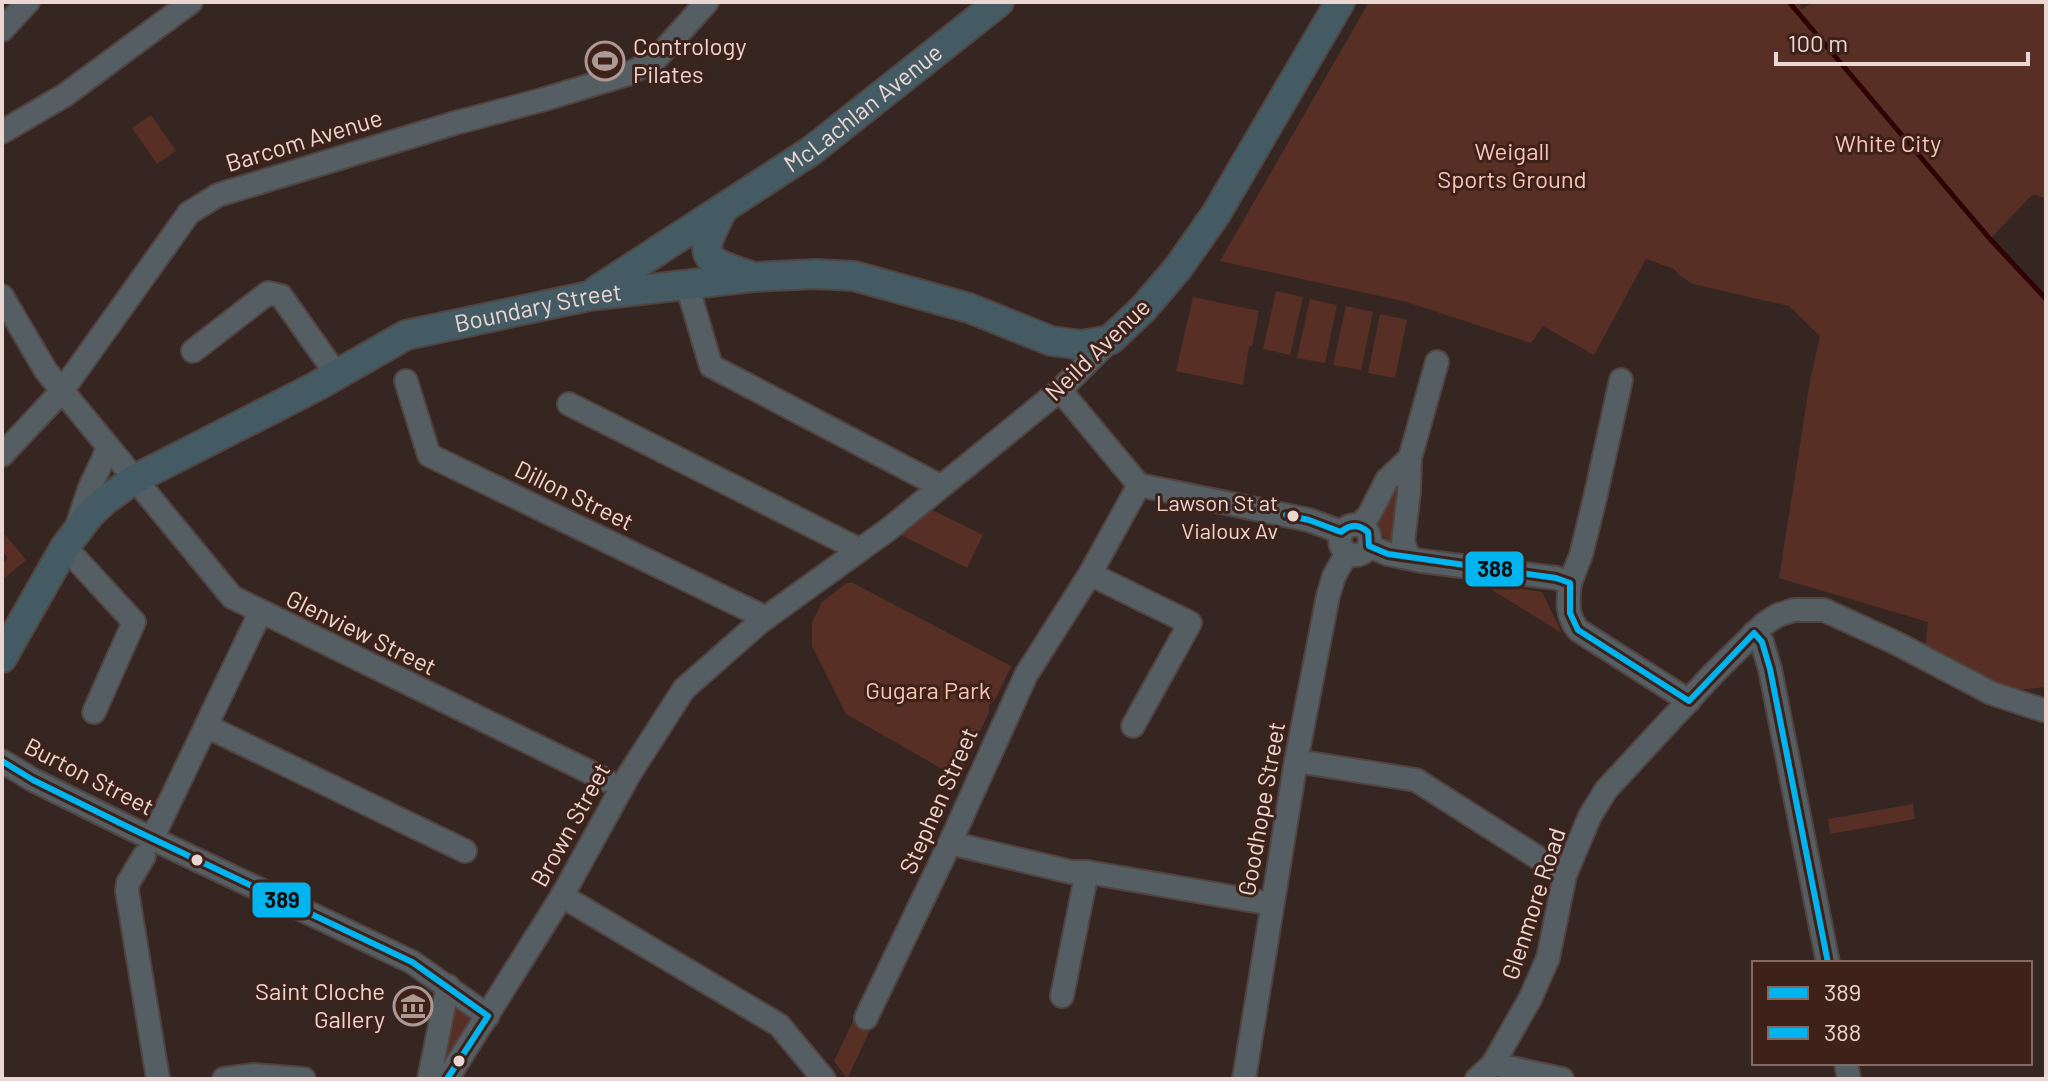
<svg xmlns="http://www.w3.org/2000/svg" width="2048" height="1081" viewBox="0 0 2048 1081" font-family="Barlow,sans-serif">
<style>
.green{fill:#582f24}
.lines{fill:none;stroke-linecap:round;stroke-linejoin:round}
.stream{stroke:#2f0303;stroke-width:5}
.minor-casing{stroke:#514340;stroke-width:26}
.major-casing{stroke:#514340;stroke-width:32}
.minor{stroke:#555e62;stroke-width:22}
.major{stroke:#445b63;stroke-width:28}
.bus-1-casing{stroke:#3e221a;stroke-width:12}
.bus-2-casing{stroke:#3e221a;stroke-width:12}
.bus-1{stroke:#00b5ef;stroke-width:6}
.bus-2{stroke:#00b5ef;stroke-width:6}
.bus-dot{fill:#ebd7d2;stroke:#3e221a;stroke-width:3}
.labels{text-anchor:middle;stroke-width:6;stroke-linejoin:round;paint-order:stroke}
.bus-label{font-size:22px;fill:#ebd7d2;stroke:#3e221a;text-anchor:end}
.poi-label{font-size:24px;fill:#ebd7d2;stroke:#3e221a;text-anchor:start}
.street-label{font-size:24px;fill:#ebd7d2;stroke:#3e221a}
.park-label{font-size:24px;fill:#fbc5b6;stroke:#3e221a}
.line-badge{stroke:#3e221a;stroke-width:3}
.pale-badge-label{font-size:22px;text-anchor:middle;font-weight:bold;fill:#111}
</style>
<rect width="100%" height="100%" fill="#362622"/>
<g class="green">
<polygon points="1369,2 1800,2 1801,10 1813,2 2046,2 2046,199 2033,194 1990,239 2046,296 2046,687 1991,693 1924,657 1928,622 1779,578 1810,381 1820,336 1789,306 1693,284 1679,275 1674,269 1646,259 1594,355 1543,326 1531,343 1407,302 1220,261"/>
<polygon points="151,115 176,151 157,164 132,128"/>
<polygon points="1276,291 1303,297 1290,355 1263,349"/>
<polygon points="1193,297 1259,311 1252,346 1249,346 1243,385 1176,371"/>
<polygon points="1310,299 1337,305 1325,363 1297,358"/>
<polygon points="1346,306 1373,312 1361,370 1333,365"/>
<polygon points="1380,314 1407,320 1395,378 1368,373"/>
<polygon points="1403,470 1394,546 1383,536 1377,521"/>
<polygon points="930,509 983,535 967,568 901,535"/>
<polygon points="2,531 26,560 2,580 2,564 8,558 2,551"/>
<polygon points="847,583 853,583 1011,666 996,698 989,705 989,712 958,778 846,714 812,646 812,622 822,602"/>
<polygon points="1482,584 1542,592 1562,633"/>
<polygon points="1913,804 1915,819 1830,834 1828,819"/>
<polygon points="458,1006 471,1015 474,1022 447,1065 441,1061 454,1007"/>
<polygon points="855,1017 872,1026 847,1079 834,1061"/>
</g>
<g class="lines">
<polyline class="stream" points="1789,2 1990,239 2046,299"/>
<g class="minor-casing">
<g id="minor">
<polyline points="2,30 28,2"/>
<polyline points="2,132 65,95 191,2"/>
<polyline points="687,285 711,366 940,486"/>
<polyline points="2,296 46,371 232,597 606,780"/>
<polyline points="193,351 268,293 281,296 337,375"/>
<polyline points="406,381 429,455 766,618"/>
<polyline points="1060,390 1139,485 1309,520 1341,532"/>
<polyline points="569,404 860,550"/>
<polyline points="2,455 62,391 189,213 218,195 455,123 545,99 628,74 655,60 707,2"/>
<circle cx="1355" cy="540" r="15"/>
<polyline points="1360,525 1369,515 1387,480 1410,458"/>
<polyline points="77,526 90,487 108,449"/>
<path d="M1369 546 1388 554 1422 561 1556 578 1570 583C1568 601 1566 615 1578 630L1689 701"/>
<polyline points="65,547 134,622 94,712"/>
<polyline points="1409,558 1403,542 1409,492 1410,458 1437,362"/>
<polyline points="1090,574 1190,623 1133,726"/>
<polyline points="1570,583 1581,555 1595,498 1621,380"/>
<polyline points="1754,633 1762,642 1770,669 1828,963"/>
<polyline points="206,726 465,851"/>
<polyline points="2,761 33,780 130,828 412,962 488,1016"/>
<polyline points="1296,761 1416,780 1565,875"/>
<polyline points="152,839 260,613"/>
<polyline points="950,843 1071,872 1087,872 1272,904"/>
<polyline points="144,856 128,883 127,891 158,1079"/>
<polyline points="562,896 779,1025 824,1079"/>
<polyline points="1062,996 1087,872"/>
<polyline points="866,1018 950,843 1026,675 1090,574 1139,485"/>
<polyline points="1846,1063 1849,1079"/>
<polyline points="1493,1064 1562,1079"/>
<polyline points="224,1079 254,1075 304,1079"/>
<polyline points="429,1079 448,986"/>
<polyline points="447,1079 562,896 630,773 684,689 760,622 889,529 1060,390 1110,340"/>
<polyline points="1244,1079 1296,761 1328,596 1334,576 1347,553"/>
<polyline points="1477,1079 1493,1064 1530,999 1548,958 1565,875 1590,816 1606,790 1713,674 1764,624 1778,615 1794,610 1824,610 1896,643 1991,693 2046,711"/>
</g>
</g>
<g class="major-casing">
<g id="major">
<path d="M722 211C699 255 699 259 748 275"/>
<path id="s1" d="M596 291 811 151 999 2"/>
<path id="s2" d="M2 658 65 547 90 514 104 501 133 480 315 387 406 335 589 296 753 277 816 274 854 276 969 308 1051 341 1082 345 1110 340 1143 309 1178 268 1216 214 1340 2"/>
</g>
</g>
<use href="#minor" class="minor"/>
<use href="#major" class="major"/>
<g class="bus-1-casing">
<polyline id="bus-1" points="2,761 33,780 130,828 412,962 488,1016 447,1079"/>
</g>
<g class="bus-2-casing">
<path id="bus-2" d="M1286 515 1309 520 1341 532C1350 524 1359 524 1368 532L1369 546 1388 554 1556 578 1570 583V613L1578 630 1689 701 1754 633 1762 642 1770 669 1828 963"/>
</g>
<use href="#bus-1" class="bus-1"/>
<use href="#bus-2" class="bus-2"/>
</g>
<defs>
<g id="stadium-ring" transform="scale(2)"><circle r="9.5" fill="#3e221a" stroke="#ac9994" stroke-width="1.5"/><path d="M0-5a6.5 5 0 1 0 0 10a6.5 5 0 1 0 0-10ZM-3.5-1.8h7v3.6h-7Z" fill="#ac9994"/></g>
<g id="museum-ring" transform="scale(2)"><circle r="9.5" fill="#3e221a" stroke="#ac9994" stroke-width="1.5"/><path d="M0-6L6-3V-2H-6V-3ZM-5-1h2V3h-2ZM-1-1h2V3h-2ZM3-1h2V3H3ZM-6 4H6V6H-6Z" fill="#ac9994"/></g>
</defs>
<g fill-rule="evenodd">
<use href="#stadium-ring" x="605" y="61"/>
<use href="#museum-ring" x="413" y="1006"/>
</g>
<g class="bus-dot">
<circle cx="1293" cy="516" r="7"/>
<circle cx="197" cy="860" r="7"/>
<circle cx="459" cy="1061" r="7"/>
</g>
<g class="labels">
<g class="bus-label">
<text x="1278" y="511">Lawson St at<tspan x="1278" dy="28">Vialoux Av</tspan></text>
</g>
<g class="poi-label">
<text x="633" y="55">Contrology<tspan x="633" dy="28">Pilates</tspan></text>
<text x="385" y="1000" text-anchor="end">Saint Cloche<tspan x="385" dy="28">Gallery</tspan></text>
</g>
<g class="street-label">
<text dy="8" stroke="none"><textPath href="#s1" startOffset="324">McLachlan Avenue</textPath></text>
<text transform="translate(304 141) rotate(-17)" y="8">Barcom Avenue</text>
<text dy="8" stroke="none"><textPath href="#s2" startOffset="668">Boundary Street</textPath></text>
<text transform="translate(1098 350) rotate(-44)" y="8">Neild Avenue</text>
<text transform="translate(574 496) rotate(26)" y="8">Dillon Street</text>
<text transform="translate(361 633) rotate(26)" y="8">Glenview Street</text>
<text transform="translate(89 777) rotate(27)" y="8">Burton Street</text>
<text transform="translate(939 801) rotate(-66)" y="8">Stephen Street</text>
<text transform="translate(1262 809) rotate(-80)" y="8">Goodhope Street</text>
<text transform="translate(571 825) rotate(-61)" y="8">Brown Street</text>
<text transform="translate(1534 904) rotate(-72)" y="8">Glenmore Road</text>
</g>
<g class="park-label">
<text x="1888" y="152">White City</text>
<text x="1512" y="160">Weigall<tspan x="1512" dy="28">Sports Ground</tspan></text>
<text x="928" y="699">Gugara Park</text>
</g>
</g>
<g class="line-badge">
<rect x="1464" y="550" width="61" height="38" rx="8" fill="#00b5ef"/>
<rect x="251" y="881" width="61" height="38" rx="8" fill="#00b5ef"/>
</g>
<g class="pale-badge-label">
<text x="1495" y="577">388</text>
<text x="282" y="908">389</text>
</g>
<rect width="2048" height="1081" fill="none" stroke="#ebd7d2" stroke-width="8"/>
<rect x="1752" y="961" width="280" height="104" fill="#3e221a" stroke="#836a64" stroke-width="2"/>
<rect x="1768" y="987" width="40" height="12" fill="#00b5ef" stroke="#836a64" stroke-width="2"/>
<text x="1824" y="1001" font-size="24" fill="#ebd7d2">389</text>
<rect x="1768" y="1027" width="40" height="12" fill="#00b5ef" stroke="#836a64" stroke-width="2"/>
<text x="1824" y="1041" font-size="24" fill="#ebd7d2">388</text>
<path d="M1776 52v12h252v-12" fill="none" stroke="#ebd7d2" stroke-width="4"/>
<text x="1788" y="52" font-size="24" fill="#ebd7d2" stroke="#3e221a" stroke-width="6" paint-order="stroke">100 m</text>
</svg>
